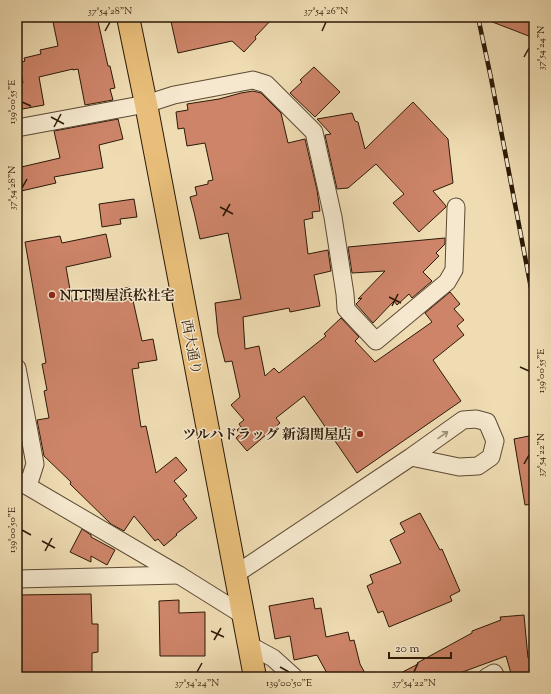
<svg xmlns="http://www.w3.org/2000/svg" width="551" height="694" viewBox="0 0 551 694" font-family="'Sorts Mill Goudy','Noto Serif JP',serif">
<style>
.building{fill:#cd8469;stroke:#2c1a08}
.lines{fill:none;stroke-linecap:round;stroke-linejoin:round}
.minor-casing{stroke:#5d4a33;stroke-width:19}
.trunk-casing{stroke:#2c1a08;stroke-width:24}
.minor{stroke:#f5e8ce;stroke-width:17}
.trunk{stroke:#e8be7a;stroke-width:22}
.rail-casing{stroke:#2c1a08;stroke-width:4.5}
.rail{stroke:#f5e8ce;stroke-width:3;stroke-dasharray:9;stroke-linecap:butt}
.oneway{stroke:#9b8b75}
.ticks{fill:none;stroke:#2c1a08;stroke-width:1.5}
.poi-dot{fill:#8f2418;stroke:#f5e8ce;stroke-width:1.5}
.labels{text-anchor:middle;stroke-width:3;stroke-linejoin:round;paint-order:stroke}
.poi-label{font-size:14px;font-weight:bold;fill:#2c1a08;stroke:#f5e8ce;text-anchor:start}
.street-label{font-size:14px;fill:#2c1a08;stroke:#f5e8ce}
.neatline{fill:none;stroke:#2c1a08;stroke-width:1.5}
.ticks-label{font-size:10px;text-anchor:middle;fill:#2c1a08}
</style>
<rect width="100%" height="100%" fill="#efdcb3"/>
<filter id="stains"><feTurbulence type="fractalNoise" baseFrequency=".005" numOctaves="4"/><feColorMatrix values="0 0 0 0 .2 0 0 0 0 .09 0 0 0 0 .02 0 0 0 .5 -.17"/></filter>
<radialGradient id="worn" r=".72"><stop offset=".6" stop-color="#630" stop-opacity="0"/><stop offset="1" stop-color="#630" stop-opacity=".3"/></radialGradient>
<g class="building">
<polygon points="52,17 97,17 108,66 110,66 115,88 110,89 113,100 85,105 78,69 73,70 73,69 39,77 44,105 17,110 17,84 23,83 19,63 25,61 24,58 41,54 40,50 58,46"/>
<polygon points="170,17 274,17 255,37 256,39 244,52 232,41 178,53"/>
<polygon points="482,17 534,17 534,38 482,18"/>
<polygon points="314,67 340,92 315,117 290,93 302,82 300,80"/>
<polygon points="253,91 261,93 281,113 288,143 305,139 317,190 320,211 312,212 313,218 304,220 308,254 328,250 331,271 314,275 320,306 290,312 289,308 243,317 245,349 259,346 265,376 274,368 279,373 326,336 324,334 341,318 359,337 355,341 375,362 432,322 425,313 450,292 460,304 454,309 464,320 457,326 464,335 433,360 461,401 357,473 304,396 276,418 280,423 247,451 236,438 240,434 237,430 241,427 239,424 244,420 231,405 240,397 232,361 225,362 218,334 215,303 241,299 228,233 200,239 194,212 190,197 197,195 195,187 208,184 208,181 213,180 205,143 187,146 184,128 178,129 176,112 188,110 187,104 219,99 241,93"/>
<polygon points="413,102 448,139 453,183 433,191 446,206 446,207 419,232 393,203 404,194 376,164 348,188 337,189 325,135 331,134 317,119 352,113 355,121 358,122 365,149"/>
<polygon points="118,119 123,139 99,145 103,168 54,177 56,183 17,192 17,168 60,158 54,131"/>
<polygon points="134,199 137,217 120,219 121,224 102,227 99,204"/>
<polygon points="106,234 111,257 66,267 72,301 130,287 142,341 153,339 157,360 138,363 139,368 132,369 141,427 146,426 156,473 176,457 187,470 174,481 187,496 183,499 197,518 176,534 177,535 164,546 158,539 155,541 134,516 124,531 111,524 70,484 71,482 44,456 37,420 49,418 44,391 47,390 42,364 46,363 25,242 60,236 62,243"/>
<polygon points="445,238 445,244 436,253 439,256 423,272 432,281 412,298 409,294 397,305 394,301 373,323 356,304 362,298 358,299 385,271 352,273 348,247"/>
<polygon points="534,435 534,504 525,505 514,439"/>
<polygon points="420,513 440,550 442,549 460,591 450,596 452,601 389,627 383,611 378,613 367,586 373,583 370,575 401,563 390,540 405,532 400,523"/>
<polygon points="82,529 91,535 91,537 115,550 107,565 91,556 91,562 70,552"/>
<polygon points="91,594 92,624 98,624 98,652 92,653 92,677 17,677 17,595"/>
<polygon points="313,598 315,609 321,608 326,637 348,632 350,641 354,640 360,664 367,677 329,677 317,655 294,660 290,636 275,639 269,606"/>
<polygon points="179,600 179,613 205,612 205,656 160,656 159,601"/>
<polygon points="524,615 528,658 534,657 534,677 512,677 506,656 449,677 393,677 418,664 417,663 472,633 472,631 501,620 500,617"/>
</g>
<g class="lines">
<g class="minor-casing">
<g id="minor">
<polyline points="17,128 146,104 174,95 253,80 266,84 314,132 333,217 345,294 346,309 376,341 447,282 454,270 456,207"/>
<polyline points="17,368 35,464 28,486"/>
<polyline points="17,480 179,575 243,615"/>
<polyline points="236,574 411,457 463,420 476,419 487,422 495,441 491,457 478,466 459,467 411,457"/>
<polyline points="17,579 179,575"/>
<polyline points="249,645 273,658 294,677"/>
<polyline points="487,677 494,673 496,677"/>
</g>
</g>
<g class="trunk-casing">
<polyline id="trunk" points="128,17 146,104 255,677"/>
</g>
<use href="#minor" class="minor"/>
<use href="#trunk" class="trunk"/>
<g class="rail-casing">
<polyline id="rail" points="478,17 491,78 534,304"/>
</g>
<use href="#rail" class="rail"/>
</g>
<defs><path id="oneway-shaft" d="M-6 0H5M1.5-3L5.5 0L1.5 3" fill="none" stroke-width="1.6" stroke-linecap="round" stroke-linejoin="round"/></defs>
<use class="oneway" href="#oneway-shaft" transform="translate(443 435) rotate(-35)"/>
<path class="ticks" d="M105 31 110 22M322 31 326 22M524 57 529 48M22 102 31 106M51 117 64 124M54 127 61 114M22 188 27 179M220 207 233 214M223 216 230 204M389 297 401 303M392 306 398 294M520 367 529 371M524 464 529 455M22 530 31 535M42 541 55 548M45 551 52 538M211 631 224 637M214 640 221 628M280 667 289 672M197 672 202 663M414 672 418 663"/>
<g class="poi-dot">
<circle cx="52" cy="295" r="4"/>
<circle cx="360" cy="434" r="4"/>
</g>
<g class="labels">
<g class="poi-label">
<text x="60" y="300">NTT関屋浜松社宅</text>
<text x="352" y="439" text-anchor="end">ツルハドラッグ 新潟関屋店</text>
</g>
<g class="street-label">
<text transform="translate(192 347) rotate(79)" y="5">西大通り</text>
</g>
</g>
<rect width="551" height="694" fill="none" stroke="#efdcb3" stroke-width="44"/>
<path d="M389 652v6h62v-6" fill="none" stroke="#2c1a08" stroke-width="2"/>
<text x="395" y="652" font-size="12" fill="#2c1a08" stroke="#f5e8ce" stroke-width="3" paint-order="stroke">20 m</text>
<rect x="22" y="22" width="507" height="650" class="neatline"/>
<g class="ticks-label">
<text x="110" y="14">37°54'28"N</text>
<text x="326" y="14">37°54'26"N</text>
<text transform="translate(540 48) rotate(-90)" y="4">37°54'24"N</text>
<text transform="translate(11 102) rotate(-90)" y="4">139°00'55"E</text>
<text transform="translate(11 188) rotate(-90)" y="4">37°54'28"N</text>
<text transform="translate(540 371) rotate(-90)" y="4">139°00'55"E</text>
<text transform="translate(540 455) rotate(-90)" y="4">37°54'22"N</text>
<text transform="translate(11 530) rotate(-90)" y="4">139°00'50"E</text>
<text x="197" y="686">37°54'24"N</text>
<text x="289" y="686">139°00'50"E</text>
<text x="414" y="686">37°54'22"N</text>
</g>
<rect width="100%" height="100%" filter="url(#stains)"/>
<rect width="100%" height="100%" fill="url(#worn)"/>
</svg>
